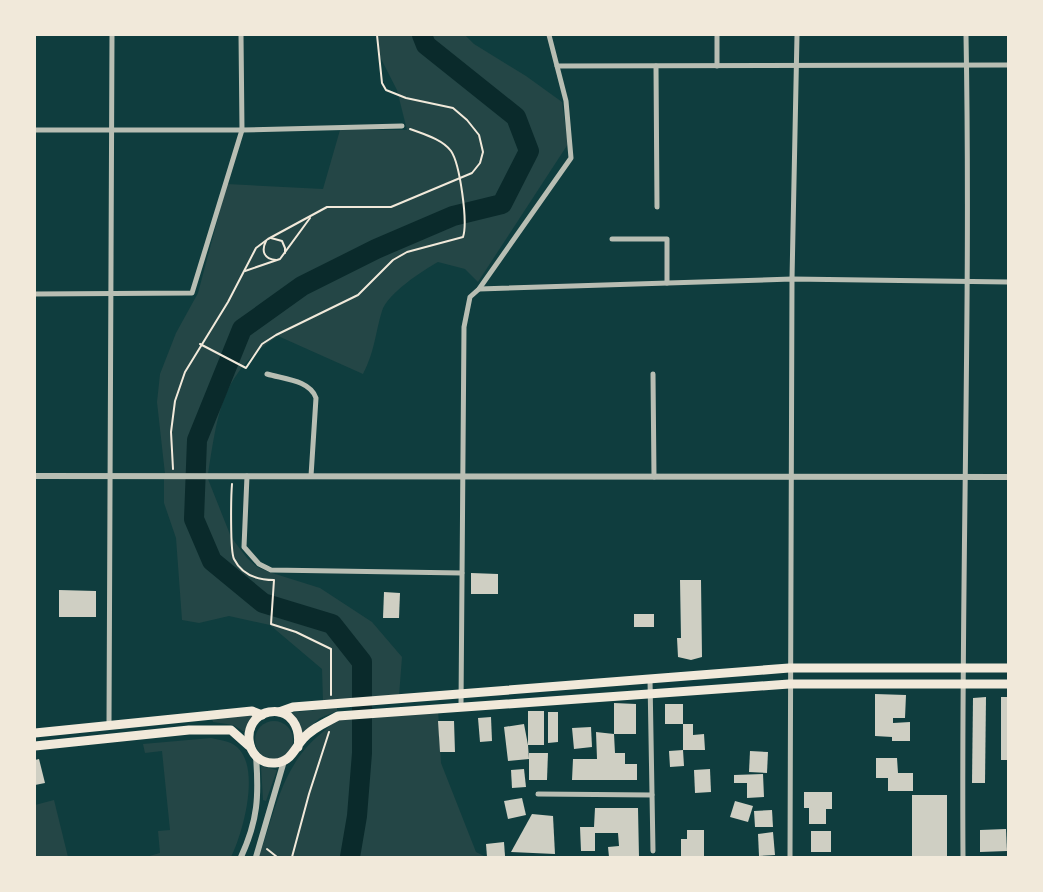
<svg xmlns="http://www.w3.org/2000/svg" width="1043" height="892" viewBox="0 0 1043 892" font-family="'IBM Plex Sans',sans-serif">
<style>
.green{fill:#244646}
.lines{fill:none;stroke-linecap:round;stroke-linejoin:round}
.river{stroke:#0a2a2b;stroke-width:20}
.building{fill:#cfcfc3}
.path{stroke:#f1e9da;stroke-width:2}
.minor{stroke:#b8beb3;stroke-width:5}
.tertiary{stroke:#b8beb3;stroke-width:6}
.primary{stroke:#f1e9da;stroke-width:9}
</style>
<rect width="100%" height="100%" fill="#0f3d3e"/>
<g class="green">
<path d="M377 35H465L474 44 526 76 562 102 568 144 478 282 465 269 438 262C422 271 388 293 382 311 375 334 375 351 363 374L278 336C221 373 218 412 208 474H165L157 402 160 374 176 333 198 293 227 184 323 189 340 130H407L397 90 379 55Z"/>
<polygon points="164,479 208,479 231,537 247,558 257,567 269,572 320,588 372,622 402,657 399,696 323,702 322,669 270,625 229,616 199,623 182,620 176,538 164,503"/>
<polygon points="337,708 337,711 320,718 302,734 286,713"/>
<path d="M438 708 441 763 476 852 486 857H259C272 820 280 778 306 748 316 736 329 729 338 716Z"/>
<polygon points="255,715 246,733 233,725 213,722 212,719"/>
<circle cx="274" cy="740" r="19"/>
<path d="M211 738C220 740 230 741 237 747 261 768 243 833 231 857H146L160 853 158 831 170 830 162 751 145 753 143 744Z"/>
<polygon points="261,766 277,770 266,801 263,800"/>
<polygon points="54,800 68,857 35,857 35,805"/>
</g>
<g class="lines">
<polyline class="river" points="350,857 357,816 362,753 362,662 332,624 263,603 212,561 194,519 197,440 242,329 302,286 376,249 453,216 502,204 529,151 516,117 426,45 422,35"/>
</g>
<g class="building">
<polygon points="471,573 498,574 498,594 471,594"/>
<polygon points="680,580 701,580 702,657 691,660 678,657 677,638 681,638"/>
<polygon points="59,590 96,591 96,617 59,617"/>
<polygon points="384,592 400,593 399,618 383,618"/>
<rect x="634" y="614" width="20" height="13"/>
<polygon points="875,694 906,695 905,718 893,718 893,723 910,722 910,741 892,741 892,737 875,736"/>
<polygon points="986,697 985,783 972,783 973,698"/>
<rect x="1001" y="697" width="7" height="63"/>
<polygon points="614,703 636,704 636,734 614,734"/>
<rect x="665" y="704" width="18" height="20"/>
<polygon points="528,711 544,711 544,745 528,745 529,759 508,761 504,727 524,724 528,745"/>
<polygon points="548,712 558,712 558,742 548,743"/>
<polygon points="491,717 492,741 480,742 478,718"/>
<polygon points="438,721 454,721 455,752 440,752"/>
<polygon points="683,724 693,724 693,735 704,734 705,750 683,750"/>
<polygon points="591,727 592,747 574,749 572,728"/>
<polygon points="596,732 614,734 615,753 625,753 625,764 637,764 637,780 572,780 573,759 597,759"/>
<polygon points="683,750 684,766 670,767 669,751"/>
<polygon points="750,751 768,752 767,773 749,772"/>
<polygon points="529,753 548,753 547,780 529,780"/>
<polygon points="876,758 897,758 898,773 913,773 913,791 888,791 888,778 876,778"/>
<polygon points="39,759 45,783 35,785 35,760"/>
<polygon points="524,769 526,787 512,788 511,770"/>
<polygon points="710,769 711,792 695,793 694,770"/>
<polygon points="763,774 764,797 747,798 747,783 734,783 734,775"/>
<polygon points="804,792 832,792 832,809 826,809 826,824 809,824 809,808 804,808"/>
<rect x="912" y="795" width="35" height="62"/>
<polygon points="522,798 526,815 508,819 504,801"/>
<polygon points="735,801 753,806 748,822 730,817"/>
<polygon points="595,808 638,808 639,857 609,857 608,847 619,846 618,833 595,833 595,851 581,851 580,827 594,827"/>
<polygon points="772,810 773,827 755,827 754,811"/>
<polygon points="532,814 553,816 555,854 511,852"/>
<polygon points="1006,829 1007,851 980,852 980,830"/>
<polygon points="687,830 704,830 704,857 681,857 681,839 687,839"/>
<rect x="811" y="831" width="20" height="21"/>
<polygon points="773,832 775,855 759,856 758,834"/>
<polygon points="504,842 505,856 487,857 486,844"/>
</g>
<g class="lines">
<g class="path">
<polyline points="271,238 282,241 285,248 285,253"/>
<path d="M266 241C261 251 264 259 276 260"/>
<polyline points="245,271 280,259 310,218"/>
<path d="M200 344 246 368 262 344 276 335 358 295 393 260 407 252 463 237C468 222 460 164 451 151 442 139 423 134 410 129"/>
<polyline points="173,469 171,432 175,401 185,372 228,302 256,248 268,239 327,207 391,207 472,173 480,163 483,152 479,135 467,120 453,108 406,98 386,90 382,83 377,35"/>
<path d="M232 484C231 496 230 551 234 559 242 575 258 580 274 580L271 624 296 632 331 649V695"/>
<polyline points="267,849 277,857"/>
<polyline points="292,857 309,794 329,732"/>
</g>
<g class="minor">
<polyline points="557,66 1008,65"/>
<polyline points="656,66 657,207"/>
<polyline points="717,66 717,35"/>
<polyline points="35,130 242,130 402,126"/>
<polyline points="612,239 667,239 667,283"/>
<polyline points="479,289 792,279 1008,282"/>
<polyline points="35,294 192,293 242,130 241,35"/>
<path d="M267 374C283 379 310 380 316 398L311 476"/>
<polyline points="653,374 654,477"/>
<polyline points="247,476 244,547 259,564 271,570 462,573"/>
<polyline points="650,679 653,851"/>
<polyline points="461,706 464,327 470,297 479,289 571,158 566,101 549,35"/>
<polyline points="109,725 112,35"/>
<polyline points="538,794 652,795"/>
<polyline points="790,857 792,279 797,35"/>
<path d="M963 857C961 583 971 309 966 35"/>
</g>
<g class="tertiary">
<polyline points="35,476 1008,477"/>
<path d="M241 857C258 820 259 796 256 756"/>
<polyline points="256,857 284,761"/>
</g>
<g class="primary">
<polyline points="279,712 293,707 789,668 1008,668"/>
<polyline points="35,733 252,711 262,715"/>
<polyline points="35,746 189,730 231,730 249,746"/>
<path d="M298 747C301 728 291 708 269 712 239 718 244 765 275 763 291 762 294 749 303 739 312 728 327 722 338 716L789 684H1008"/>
</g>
</g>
<rect width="1043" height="892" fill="none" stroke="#f1e9da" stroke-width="72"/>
</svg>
